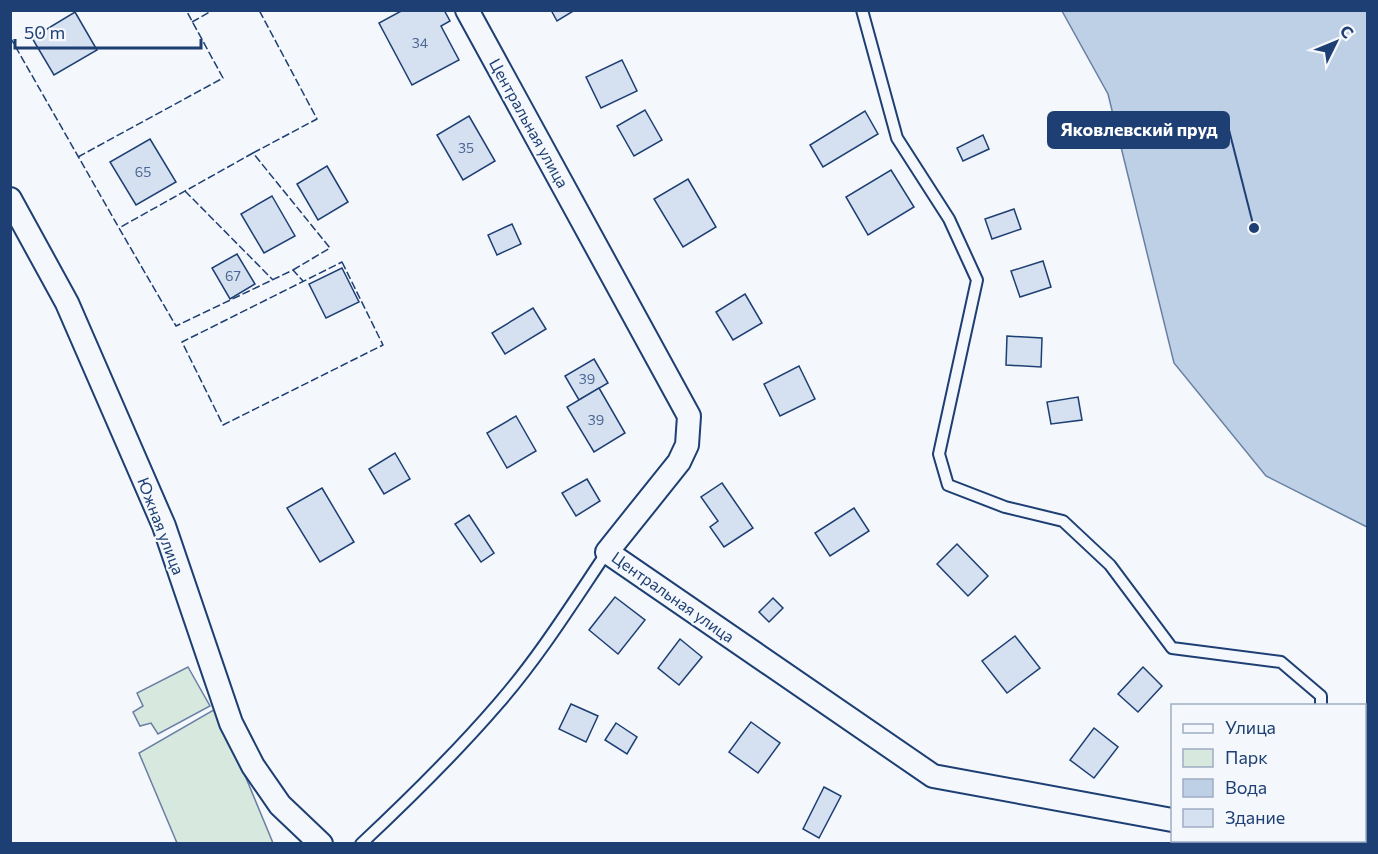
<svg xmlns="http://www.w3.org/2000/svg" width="1378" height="854" viewBox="0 0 1378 854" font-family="Commissioner,sans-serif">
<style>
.green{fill:#d7e8df;stroke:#687fa3;stroke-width:1.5}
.water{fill:#bed0e5;stroke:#687fa3;stroke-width:1.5}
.building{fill:#d5e0f0;stroke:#1d3f73;stroke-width:1.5}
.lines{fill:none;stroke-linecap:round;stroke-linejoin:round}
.lane-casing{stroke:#1d3f73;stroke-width:14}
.street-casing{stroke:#1d3f73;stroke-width:26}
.lane{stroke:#f4f7fb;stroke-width:10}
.street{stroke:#f4f7fb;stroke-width:22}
.fence{stroke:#1d3f73;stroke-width:1.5;stroke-dasharray:8 3;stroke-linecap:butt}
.labels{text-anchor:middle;stroke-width:4.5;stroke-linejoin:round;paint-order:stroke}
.number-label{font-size:14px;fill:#4b6792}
.street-label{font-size:16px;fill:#1d3f73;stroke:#f4f7fb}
.leader{fill:none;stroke:#1d3f73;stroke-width:2}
.callout-dot{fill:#1d3f73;stroke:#f4f7fb;stroke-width:2}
.callout{fill:#1d3f73;stroke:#1d3f73;stroke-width:2}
.callout-label{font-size:18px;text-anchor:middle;font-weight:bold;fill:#fff}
</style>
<rect width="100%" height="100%" fill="#f4f7fb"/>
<g class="green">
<polygon points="188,667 210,706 158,734 151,723 140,726 133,712 143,706 137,693"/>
<polygon points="217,708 273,843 177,843 139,753"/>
</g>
<polygon class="water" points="1062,11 1367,11 1367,527 1266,476 1174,363 1108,94"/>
<g class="building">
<polygon points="403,10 444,10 450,21 441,26 459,60 412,85 379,23"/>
<polygon points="551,10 575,10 557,21"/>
<polygon points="75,12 97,50 54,75 32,38"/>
<polygon points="622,60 637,91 601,108 586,77"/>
<polygon points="645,110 662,140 634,156 617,126"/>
<polygon points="865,111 878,134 823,167 810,145"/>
<polygon points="469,116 495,161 463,180 437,135"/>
<polygon points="983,135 989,149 963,161 957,148"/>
<polygon points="150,139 176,182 136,205 110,162"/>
<polygon points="327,166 348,202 318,220 297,184"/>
<polygon points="891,170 914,207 868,235 846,197"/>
<polygon points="688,179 716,227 683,247 654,199"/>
<polygon points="272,196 295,236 264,253 241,214"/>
<polygon points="1014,209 1021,229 992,239 985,219"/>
<polygon points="512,224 521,244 497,255 488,235"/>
<polygon points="237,254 255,284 230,299 212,268"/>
<polygon points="1043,261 1051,287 1020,297 1011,271"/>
<polygon points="342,268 359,302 326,318 309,284"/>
<polygon points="745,294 762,323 733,340 716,312"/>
<polygon points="533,308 546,329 505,354 492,333"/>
<polygon points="1007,336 1042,338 1041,367 1006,365"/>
<polygon points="594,359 608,383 579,400 565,376"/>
<polygon points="799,366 815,399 780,416 764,384"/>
<polygon points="599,388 625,433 594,452 567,407"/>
<polygon points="1078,397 1082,420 1051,424 1047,402"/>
<polygon points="516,416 536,451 507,468 487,433"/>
<polygon points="395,453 410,479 384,494 369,469"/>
<polygon points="587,479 600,501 576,516 562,493"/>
<polygon points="722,483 753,528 724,547 710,527 718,521 701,497"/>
<polygon points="322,488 354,542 320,562 287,508"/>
<polygon points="854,508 869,531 830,556 815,533"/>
<polygon points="469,515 494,553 481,562 455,524"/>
<polygon points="957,544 988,576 968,596 937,564"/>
<polygon points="615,597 645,620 618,654 589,630"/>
<polygon points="773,598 783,608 769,622 759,612"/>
<polygon points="1015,636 1040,668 1007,693 982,661"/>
<polygon points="680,639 702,657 679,685 658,668"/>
<polygon points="1143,667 1162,686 1138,712 1118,694"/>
<polygon points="571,704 598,716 586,742 559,729"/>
<polygon points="751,722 780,743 758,773 729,752"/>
<polygon points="616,723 637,737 627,754 605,740"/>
<polygon points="1094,728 1118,747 1094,778 1070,760"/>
<polygon points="824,787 841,796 819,838 803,829"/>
</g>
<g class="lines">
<g class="lane-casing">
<g id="lane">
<polyline points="862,10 897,138 949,219 977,280 939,454 948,485 1005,507 1063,521 1110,565 1172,648 1281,662 1321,696 1321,706"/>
<polyline points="1325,840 1325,844"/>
<path d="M361 844C409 799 455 754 498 704 539 657 572 604 607 552"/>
</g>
</g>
<g class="street-casing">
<g id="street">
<polyline points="467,10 689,416 687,445 679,462 607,552 933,776 1172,820"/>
<polyline points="10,199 67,303 164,526 231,723 253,766 280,805 321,844"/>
<polyline points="1286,840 1302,844"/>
</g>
</g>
<use href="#lane" class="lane"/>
<use href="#street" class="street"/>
<g class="fence">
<polyline points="192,22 213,10"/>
<polyline points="10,37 119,228"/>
<polyline points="253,153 317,119 259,10"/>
<polyline points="78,157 223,78 186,10"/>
<polyline points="185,191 273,280"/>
<polygon points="342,262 383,345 223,425 182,342"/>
<polyline points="293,270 330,248 253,153 119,228 176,326 293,270 303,281"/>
</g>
</g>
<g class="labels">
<g class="number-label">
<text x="420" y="48">34</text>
<text x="466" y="153">35</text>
<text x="143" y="177">65</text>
<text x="233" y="281">67</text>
<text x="587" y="384">39</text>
<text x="596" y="425">39</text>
</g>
<g class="street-label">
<text transform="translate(529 123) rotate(61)" y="6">Центральная улица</text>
<text transform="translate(161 526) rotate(69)" y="6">Южная улица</text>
<text transform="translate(673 597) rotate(35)" y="6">Центральная улица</text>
</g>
</g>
<path class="leader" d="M1254 228L1229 130"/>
<circle class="callout-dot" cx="1254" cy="228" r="6"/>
<rect class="callout" x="1048" y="112" width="181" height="36" rx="6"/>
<g class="callout-label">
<text x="1139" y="136">Яковлевский пруд</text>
</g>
<rect width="1378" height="854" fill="none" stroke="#1d3f73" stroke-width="24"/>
<rect x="1171" y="704" width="195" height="138" fill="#f4f7fb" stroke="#9eadc5" stroke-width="1.5"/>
<rect x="1183" y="724" width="30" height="9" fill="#f4f7fb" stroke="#9eadc5" stroke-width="1.5"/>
<text x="1225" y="734" font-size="18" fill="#1d3f73">Улица</text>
<rect x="1183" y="749" width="30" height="18" fill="#d7e8df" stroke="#9eadc5" stroke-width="1.5"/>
<text x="1225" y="764" font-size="18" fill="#1d3f73">Парк</text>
<rect x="1183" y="779" width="30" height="18" fill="#bed0e5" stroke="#9eadc5" stroke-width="1.5"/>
<text x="1225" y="794" font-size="18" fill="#1d3f73">Вода</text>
<rect x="1183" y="809" width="30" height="18" fill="#d5e0f0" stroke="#9eadc5" stroke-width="1.5"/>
<text x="1225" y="824" font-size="18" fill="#1d3f73">Здание</text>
<g transform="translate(1336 42) rotate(47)" stroke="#f4f7fb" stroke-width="4.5" paint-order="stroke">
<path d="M0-4.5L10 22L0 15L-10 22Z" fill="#1d3f73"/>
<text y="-9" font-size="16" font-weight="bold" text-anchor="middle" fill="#1d3f73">С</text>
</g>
<path d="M15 39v9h186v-9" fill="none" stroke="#1d3f73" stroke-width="3"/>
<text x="24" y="39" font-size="18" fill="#1d3f73" stroke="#f4f7fb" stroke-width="4.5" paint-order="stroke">50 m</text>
</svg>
